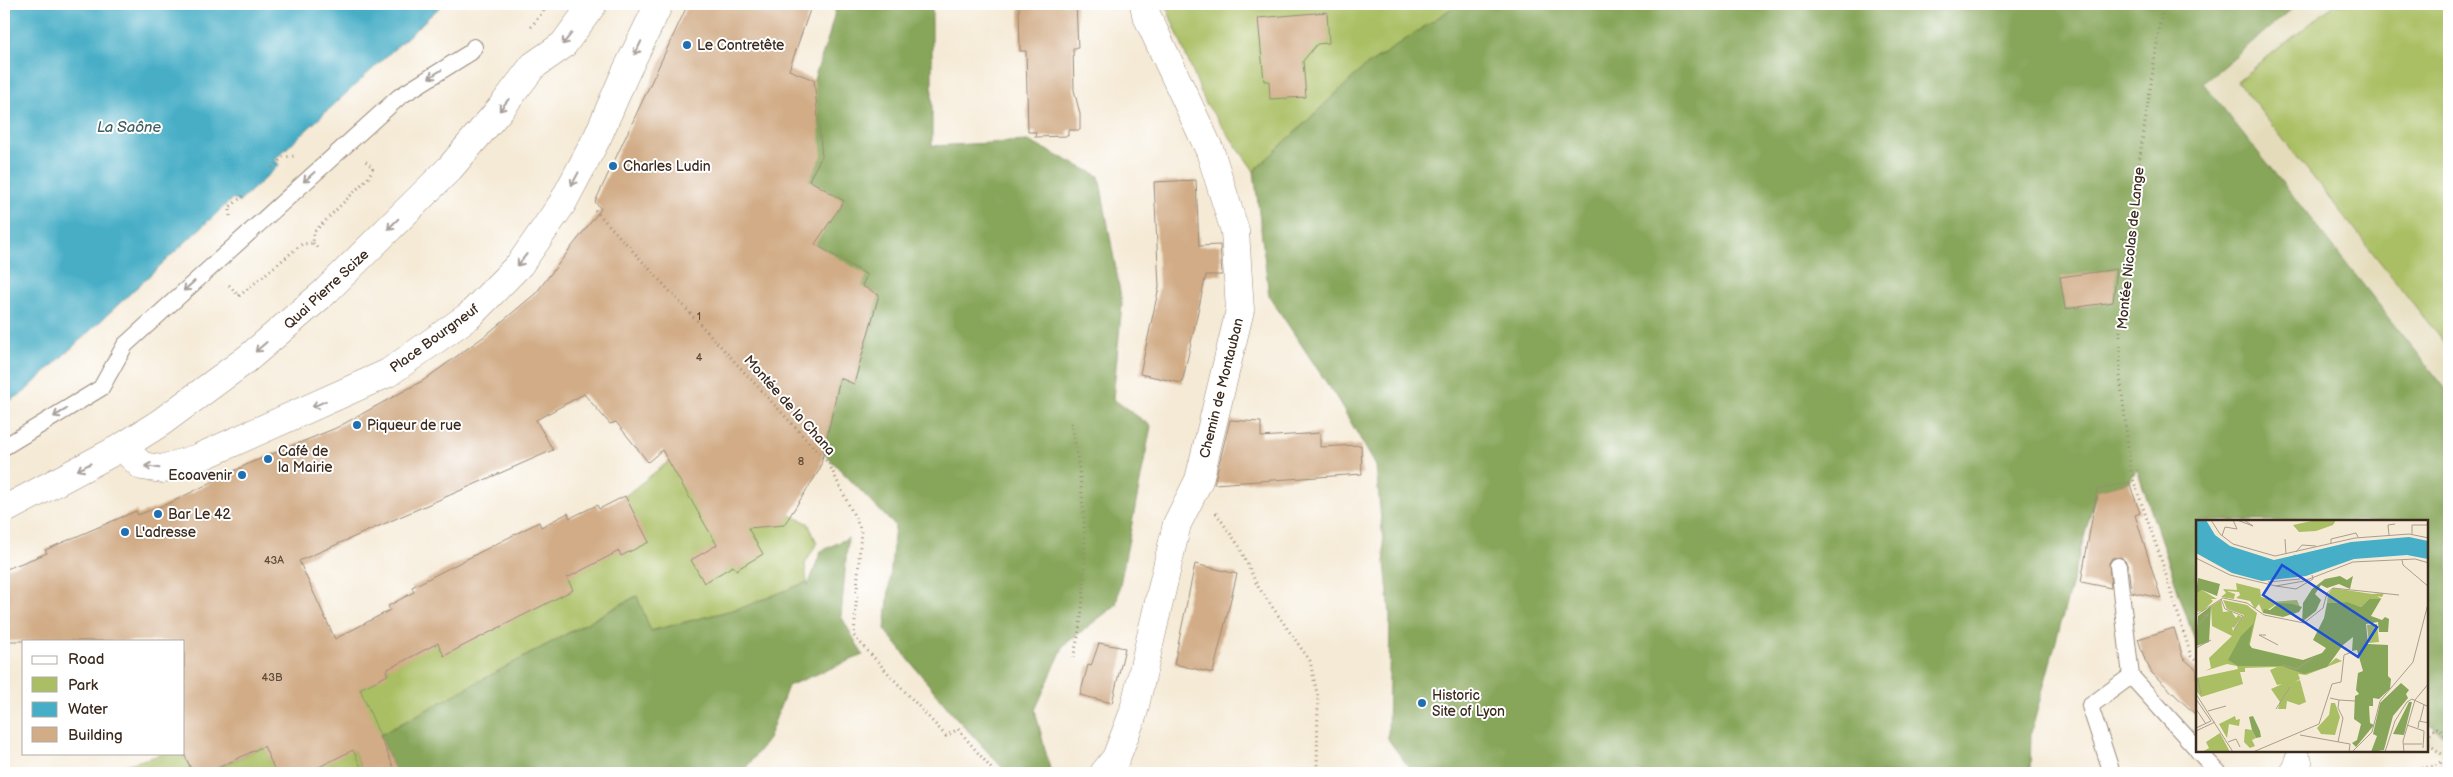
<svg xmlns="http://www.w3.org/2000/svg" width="2453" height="777" viewBox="0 0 2453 777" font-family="'Balsamiq Sans',sans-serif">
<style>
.built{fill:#e4dbba}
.green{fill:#aabf64;stroke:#727441}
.forest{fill:#87a65a;stroke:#61683c}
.water{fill:#46aec6;stroke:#406c72}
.building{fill:#d1ac86}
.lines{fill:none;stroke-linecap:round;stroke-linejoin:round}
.lane-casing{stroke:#988a7a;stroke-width:18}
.street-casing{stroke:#988a7a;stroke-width:29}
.primary-casing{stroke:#988a7a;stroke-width:29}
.path{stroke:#988a7a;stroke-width:3;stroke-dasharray:1 4;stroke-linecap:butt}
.lane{stroke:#fff;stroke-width:16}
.street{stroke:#fff;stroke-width:28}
.primary{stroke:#fff;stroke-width:28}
.oneway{stroke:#a79f9a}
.poi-dot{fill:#1f6fb2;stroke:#fff;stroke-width:2}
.labels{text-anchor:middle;stroke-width:4;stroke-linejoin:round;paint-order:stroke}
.number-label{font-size:11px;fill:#604a38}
.poi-label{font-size:14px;fill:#3b2a1e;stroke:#fff;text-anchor:start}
.street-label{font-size:14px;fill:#3b2a1e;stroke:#fff}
.water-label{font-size:15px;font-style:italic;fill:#3f5f61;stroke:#fff}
.inset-river{fill:none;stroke:#46aec6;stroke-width:2.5}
.inset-road{fill:none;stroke:#ab9d8c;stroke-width:1}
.view{fill:#1d4ed8;fill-opacity:0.15;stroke:#1d4ed8;stroke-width:2.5}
.inset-edge{fill:none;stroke:#3b2a1e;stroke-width:2.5}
</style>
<rect width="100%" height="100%" fill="#fff"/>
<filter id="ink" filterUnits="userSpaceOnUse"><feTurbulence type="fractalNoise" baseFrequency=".02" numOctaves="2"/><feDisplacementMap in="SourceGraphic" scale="10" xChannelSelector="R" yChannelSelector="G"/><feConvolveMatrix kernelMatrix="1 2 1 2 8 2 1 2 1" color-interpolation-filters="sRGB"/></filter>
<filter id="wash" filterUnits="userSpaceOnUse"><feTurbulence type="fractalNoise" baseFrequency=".0096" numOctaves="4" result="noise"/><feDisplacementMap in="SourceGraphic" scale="20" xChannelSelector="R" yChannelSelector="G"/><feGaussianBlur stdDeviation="1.12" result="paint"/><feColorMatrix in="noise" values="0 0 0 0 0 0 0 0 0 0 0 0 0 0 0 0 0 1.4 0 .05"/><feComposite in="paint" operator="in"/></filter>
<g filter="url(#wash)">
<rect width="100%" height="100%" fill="#f5ead6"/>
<g class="built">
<polygon points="2298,4 2449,4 2449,393 2202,83"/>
<polygon points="2436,727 2449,738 2449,773 2414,773 2411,771 2436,766 2447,758 2427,743 2427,738"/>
</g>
<g class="green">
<polygon points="1165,4 1458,4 1362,69 1254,171 1205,102"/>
<polygon points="2335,4 2449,4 2449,349 2237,81"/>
<polygon points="669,461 808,523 817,543 805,564 807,582 744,607 650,631 636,596 353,750 364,773 213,773 212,771 344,707 359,690 625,496"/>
<polygon points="167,753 185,755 193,773 97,773"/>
</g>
<g class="forest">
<polygon points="837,4 932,4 932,146 1028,141 1099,176 1122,303 1113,399 1151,426 1116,605 1064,645 1035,710 1051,773 1007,773 950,711 885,630 895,526 823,452 809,180 813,82 829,35"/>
<polygon points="1458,4 2298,4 2203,83 2449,393 2449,740 2427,723 2427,521 2197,521 2197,647 2137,469 2129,482 2097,490 2031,733 2030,773 1413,773 1388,739 1390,615 1376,466 1338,400 1269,296 1254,171 1362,69"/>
<polygon points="848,538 841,616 863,655 788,686 768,739 742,773 396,773 380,735 637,596 651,631 744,607 807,582 808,586 821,551"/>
</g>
<polygon class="water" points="4,4 443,4 275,159 279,165 238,203 233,198 23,393 4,404"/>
<g id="blocks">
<g class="building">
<polygon points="688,4 812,4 789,70 814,80 822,156 809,180 844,201 815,244 867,275 862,286 879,295 854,384 840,378 820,469 784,525 748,528 763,554 736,570 733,566 704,583 691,560 717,545 662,450 648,462 616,422 610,424 584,394 536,420 553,450 299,561 335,639 390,610 388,606 414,592 412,587 539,522 541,527 568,513 570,518 597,505 599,509 625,496 649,542 621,556 619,551 567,578 573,590 459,648 444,656 438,643 386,670 388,675 360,689 396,773 364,773 353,750 307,773 276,773 264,746 207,773 193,773 184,754 184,641 4,641 4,570 47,553 45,550 136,511 138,515 172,502 250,463 336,428 424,380 486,335 536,293 601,209 595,202"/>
<polygon points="1019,4 1076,4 1078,48 1073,48 1074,90 1080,114 1080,130 1068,130 1068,136 1035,137 1036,132 1028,132 1026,51 1020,51"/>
<polygon points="1327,12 1329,43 1317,44 1303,61 1306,97 1270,99 1269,81 1264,81 1258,18"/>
<polygon points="1196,180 1199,246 1220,245 1222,275 1206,275 1182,383 1140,374 1159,287 1154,182"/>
<polygon points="2117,269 2113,302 2065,309 2060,277"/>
<polygon points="1230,420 1261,422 1261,437 1320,433 1320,447 1361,445 1362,474 1214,484"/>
<polygon points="2129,482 2140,513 2135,515 2161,598 2131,592 2128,564 2121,557 2112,558 2109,563 2111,588 2081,582 2097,490"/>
<polygon points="1195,564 1237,574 1213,673 1174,664"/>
<polygon points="2174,628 2183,658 2197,670 2197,716 2152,673 2145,660 2138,639"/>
<polygon points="1099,643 1125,648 1112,703 1080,695 1088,665 1091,666"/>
</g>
</g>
</g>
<g filter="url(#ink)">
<use href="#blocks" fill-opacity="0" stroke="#988a7a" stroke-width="1"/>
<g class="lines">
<g class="lane-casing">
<g id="lane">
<polyline points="4,447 101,388 125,345 399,97 471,52 474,47"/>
<polyline points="2118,566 2131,676 2197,749"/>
<polyline points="2198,751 2219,773"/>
<polyline points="2110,767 2090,706 2131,676"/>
</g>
</g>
<g class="street-casing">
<g id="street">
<polyline points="122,447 142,466 162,469 198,458 388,373 469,316 520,264 562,204 598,136 624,76 659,4"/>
<polyline points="1104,773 1116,758 1133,714 1177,524 1199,480 1240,310 1235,231 1210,151 1146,14 1144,4"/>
<polyline points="2294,773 2297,770 2298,762"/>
</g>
</g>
<g class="primary-casing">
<polyline id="primary" points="4,510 122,447 160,423 247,359 325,292 450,168 501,108 533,66 563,45 593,4"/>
</g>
<g class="path">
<polyline points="2163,4 2131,215 2120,317 2120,375 2131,473 2162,562 2191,656 2197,662"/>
<polyline points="531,27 549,4"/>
<polyline points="272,168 283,157 295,156"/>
<polyline points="595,210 829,464 861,530 854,636 946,736 958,729 995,773"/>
<polyline points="230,216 230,207 243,196"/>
<polyline points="313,243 318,249"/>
<polyline points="229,285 239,296 302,244 313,243 314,232 368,178 373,168 365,161"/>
<path d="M1071 423C1086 493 1092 593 1072 661"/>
<polyline points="1216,513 1239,546 1257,585 1310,661 1318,698 1317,773"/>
<polyline points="2427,738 2436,727 2449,737"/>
<polyline points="2414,773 2411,770 2436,766 2447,758 2427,743"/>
</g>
<use href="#lane" class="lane"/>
<use href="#street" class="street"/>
<use href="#primary" class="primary"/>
</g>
<defs><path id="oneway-shaft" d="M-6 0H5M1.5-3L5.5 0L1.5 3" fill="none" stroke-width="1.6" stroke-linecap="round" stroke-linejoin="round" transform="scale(1.25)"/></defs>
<g class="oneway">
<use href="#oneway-shaft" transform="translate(567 39) rotate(129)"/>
<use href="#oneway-shaft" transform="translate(638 48) rotate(116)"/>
<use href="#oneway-shaft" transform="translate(435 74) rotate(148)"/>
<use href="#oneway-shaft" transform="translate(504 105) rotate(128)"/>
<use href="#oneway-shaft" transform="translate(309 177) rotate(138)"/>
<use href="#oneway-shaft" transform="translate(575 179) rotate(118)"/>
<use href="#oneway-shaft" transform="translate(393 224) rotate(135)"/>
<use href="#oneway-shaft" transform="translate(522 260) rotate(128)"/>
<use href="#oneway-shaft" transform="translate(189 286) rotate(138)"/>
<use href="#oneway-shaft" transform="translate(261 347) rotate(139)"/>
<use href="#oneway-shaft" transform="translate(319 404) rotate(155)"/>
<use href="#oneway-shaft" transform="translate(60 413) rotate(149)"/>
<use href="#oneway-shaft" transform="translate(84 467) rotate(152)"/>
<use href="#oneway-shaft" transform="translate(152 467) rotate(-171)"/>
</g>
</g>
<g class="poi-dot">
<circle cx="687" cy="45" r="5"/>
<circle cx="613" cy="166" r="5"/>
<circle cx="357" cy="425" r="5"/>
<circle cx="268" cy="459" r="5"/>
<circle cx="242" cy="475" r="5"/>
<circle cx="158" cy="514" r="5"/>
<circle cx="125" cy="532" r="5"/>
<circle cx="1422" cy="703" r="5"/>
</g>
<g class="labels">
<g class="number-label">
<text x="699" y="320">1</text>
<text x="699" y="361">4</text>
<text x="801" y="465">8</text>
<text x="274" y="564">43A</text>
<text x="272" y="681">43B</text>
</g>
<g class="poi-label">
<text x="697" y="50">Le Contretête</text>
<text x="623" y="171">Charles Ludin</text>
<text x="367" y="430">Piqueur de rue</text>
<text x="278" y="456">Café de<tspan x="278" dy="16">la Mairie</tspan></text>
<text x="232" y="480" text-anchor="end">Ecoavenir</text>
<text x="168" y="519">Bar Le 42</text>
<text x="135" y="537">L'adresse</text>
<text x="1432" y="700">Historic<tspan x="1432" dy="16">Site of Lyon</tspan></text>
</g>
<g class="street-label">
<text transform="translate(2130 248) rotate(-84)" y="5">Montée Nicolas de Lange</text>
<text transform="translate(326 289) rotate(-43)" y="5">Quai Pierre Scize</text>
<text transform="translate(434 338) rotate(-36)" y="5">Place Bourgneuf</text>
<text transform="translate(1221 388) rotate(-76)" y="5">Chemin de Montauban</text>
<text transform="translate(790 405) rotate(48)" y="5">Montée de la Chana</text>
</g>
<g class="water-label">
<text x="129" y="132">La Saône</text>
</g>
</g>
<g transform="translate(2196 520)">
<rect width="232" height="232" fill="#f5ead6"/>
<path d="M120 0H140L137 5 120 11 103 12 97 5ZM40 63 64 69 65 77 74 79 75 82 101 80 104 87 82 83 67 93 63 84 59 89 54 81 40 78 44 75 43 72 31 71 39 74 38 79 25 77 30 73 27 69 41 70ZM137 68 176 74 188 73 186 77 181 76 186 79H173L165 87 152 82 131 83 132 74ZM6 70 21 79H15L17 81 7 91 0 92V74ZM25 80 27 92 35 91 40 98 42 95 46 97 38 108 36 107 37 111 48 95 31 89 27 80 51 85 61 93 49 146H131L140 138 146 141 110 155 102 154 104 159 99 162 104 160 110 182 103 185 91 181 90 189H82L84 182 75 169 86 164 81 165 74 150 81 147 49 148V152H44L47 164 5 177 0 171V158L42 149 41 146 31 144 9 151 15 148 13 138 36 116 16 106 15 86ZM181 104 183 122 173 123 171 105ZM135 183H139L144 197 139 215 125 214 121 208 133 195ZM39 196 40 200 44 199 43 206 33 204 31 218 23 204ZM49 209 56 210 60 218 56 220 59 226 54 228 48 222ZM24 213 34 232H6L13 228 10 222Z" fill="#aabf64"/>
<path d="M144 56 151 60 157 56 154 69 143 64 131 68 125 65 119 74 125 80 120 91 106 102 107 83 116 69 129 59ZM2 58 24 64 21 76 6 70 0 74ZM173 79H185L175 96 186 100 189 97 193 99 192 112H183L182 102 170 104 172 124 192 125V156L195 159 194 169 183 179 177 178V186H173L174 203 178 205 160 227 156 223 161 220 165 204 158 199 159 176 163 174 160 170 162 153 167 151 161 130 156 131 157 117 147 125 131 147 108 154 86 146H42L32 140 45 116 57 104 60 92 53 124 56 128 107 140 126 133 130 128 117 120 128 98 131 83 152 82 165 87ZM83 83 96 84 106 87 103 92 87 97 67 93 68 89 74 90ZM15 86 13 122 0 126 2 96ZM205 163 213 170 210 174 212 178 197 196 188 230 175 232 181 216 177 214 184 183ZM213 182H216L208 215 197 214ZM57 196 64 211 65 217 60 218 56 210 53 197Z" fill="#87a65a"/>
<path d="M0 0H10L19 15 34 26 78 40 155 22 213 17 232 21V39L211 35 158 39 110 56 66 61 36 53 0 33Z" fill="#46aec6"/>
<path class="inset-river" d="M0 5 21 29 70 46 90 45 99 36 109 42 186 28 233 30"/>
<path class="inset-road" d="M15 0 24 14 37 24 79 36 159 18 213 14 233 18M41 0 57 6 48 0M82 0H103M216 14V5H233M193 15 192 5 199 4M26 16 29 7 41 9 37 0M89 19 90 34M135 23V19L160 13 162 17M100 32 106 25 120 26M0 38 34 55 80 66 108 61 157 42 219 39 233 43M206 40 207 45 233 67M72 62 104 59M80 66 100 69 117 59 116 55M25 79 29 89 47 96 38 110M0 95 27 78 51 83 68 95 108 103 127 88 131 73 137 68 203 75M0 107 13 94 8 96M70 115H63L82 125M0 128 15 120M87 145 101 149 118 137M2 159 5 174M0 174 37 232M134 178 143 180 142 188 147 198 142 222M0 179 15 201 0 208M143 180 159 181M0 189 10 204M80 189 94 167M12 191 30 186M224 201 228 185M211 205 228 211M222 208 223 201 233 203M0 211 19 202M104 215 154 224 153 232M32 222 40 219 44 227M208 224H226M227 228 228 211M57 232 123 204 136 164 145 162 148 135 156 132M156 232 176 212 184 181 217 142 233 80M189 232 199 201 211 182 216 179 233 187M208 232 207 221 219 180 233 163"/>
<path class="view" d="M86 45 181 107 162 137 67 75Z"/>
<rect width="232" height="232" class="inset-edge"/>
</g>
<rect width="2453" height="777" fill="none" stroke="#fff" stroke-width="20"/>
<rect x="22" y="640" width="162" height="115" fill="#ffffff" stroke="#b1aaa5"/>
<rect x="32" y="656" width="25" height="8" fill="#ffffff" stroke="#b1aaa5"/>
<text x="68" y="664" font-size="15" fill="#3b2a1e">Road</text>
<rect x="32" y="677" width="25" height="15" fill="#aabf64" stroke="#b1aaa5"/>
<text x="68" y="690" font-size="15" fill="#3b2a1e">Park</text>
<rect x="32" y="702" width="25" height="15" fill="#46aec6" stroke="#b1aaa5"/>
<text x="68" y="714" font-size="15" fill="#3b2a1e">Water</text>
<rect x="32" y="727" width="25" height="15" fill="#d1ac86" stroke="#b1aaa5"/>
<text x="68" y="740" font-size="15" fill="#3b2a1e">Building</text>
</svg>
